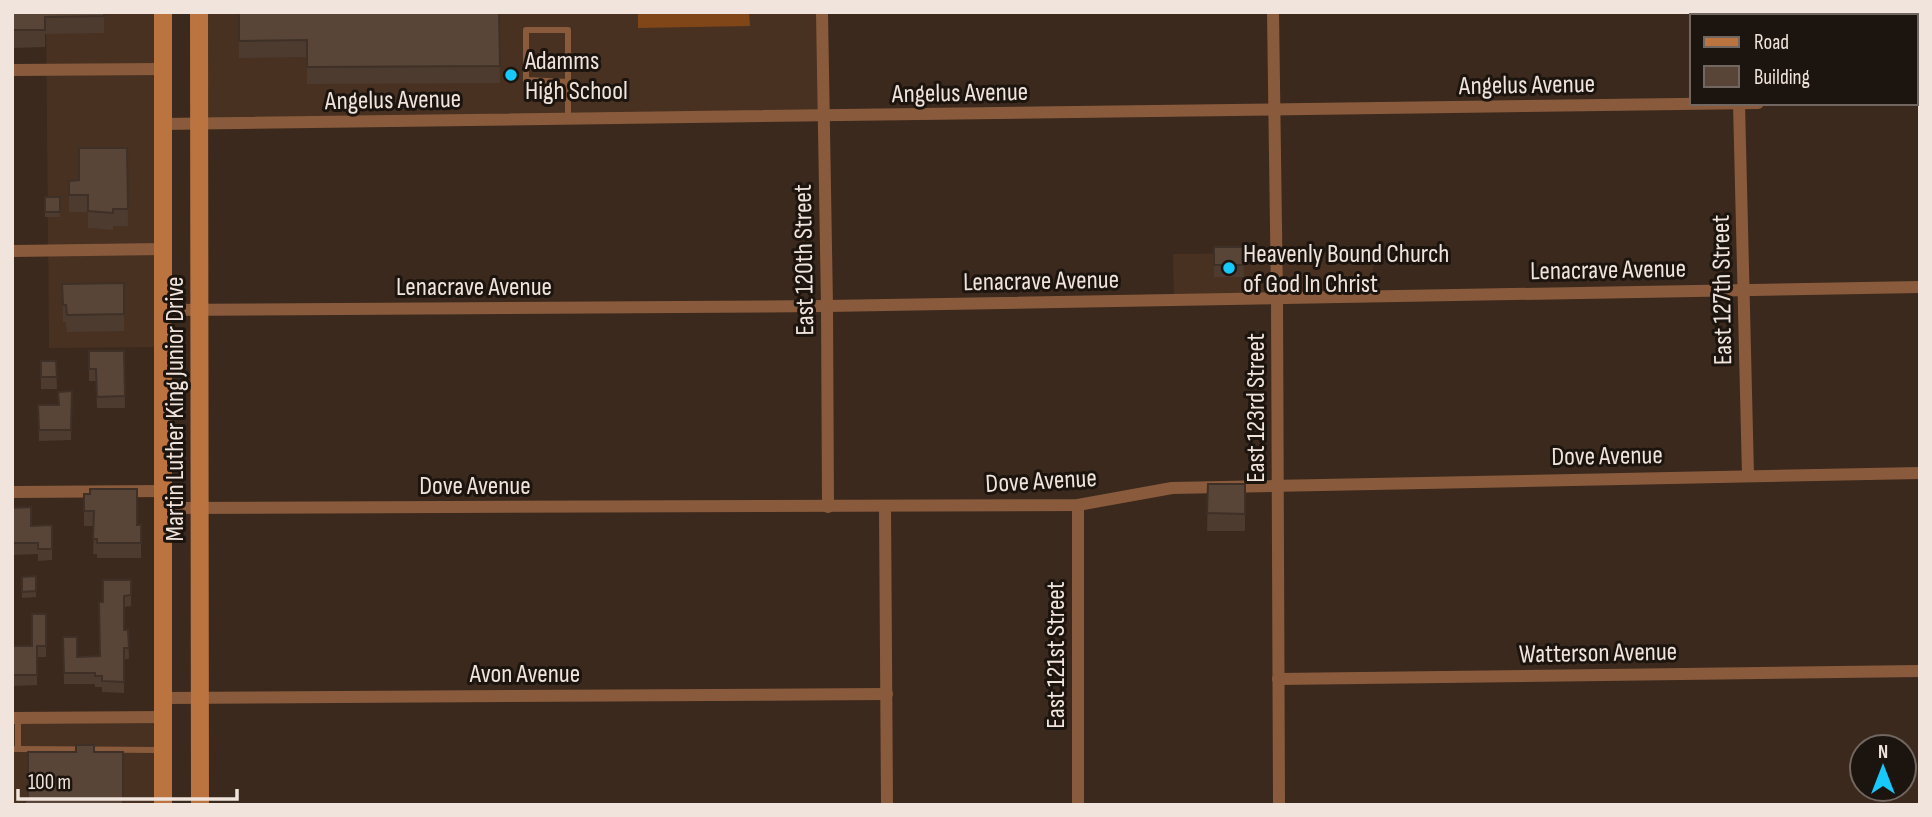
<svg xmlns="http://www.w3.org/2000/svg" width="1932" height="817" viewBox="0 0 1932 817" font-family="'Sofia Sans Condensed',sans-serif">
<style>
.built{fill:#483121}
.green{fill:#804618}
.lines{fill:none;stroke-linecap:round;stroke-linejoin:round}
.service{stroke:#895b3c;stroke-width:6}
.minor{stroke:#895b3c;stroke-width:12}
.secondary{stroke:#bb733f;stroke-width:18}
.wall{fill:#4d3b30}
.building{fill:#594538;stroke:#3e3027;stroke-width:2}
.poi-dot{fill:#17cafb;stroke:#1c140e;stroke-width:2.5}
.labels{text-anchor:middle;stroke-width:6;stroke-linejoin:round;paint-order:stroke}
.poi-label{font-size:26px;fill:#f0e4dc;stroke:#1c140e;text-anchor:start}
.street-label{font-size:26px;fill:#f0e4dc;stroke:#1c140e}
</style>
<rect width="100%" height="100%" fill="#3b291d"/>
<g class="built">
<polygon points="46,12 163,12 163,347 49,348"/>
<polygon points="199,12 822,12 824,117 200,124"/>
<polygon points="1373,252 1373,296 1174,300 1173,254"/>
<polygon points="164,717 163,805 12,805 12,718"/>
</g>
<polygon class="green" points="638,12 749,12 750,26 638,28"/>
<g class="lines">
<g class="service">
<polyline points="568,82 526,80 526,30 568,30 568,118"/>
<polyline points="12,749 18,749 18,718"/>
<polyline points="18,749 160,750"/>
</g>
<g class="minor">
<polyline points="822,12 827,306 828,507"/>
<polyline points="1273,12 1277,298 1279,805"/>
<polyline points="1737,12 1738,16"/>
<polyline points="12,70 163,69"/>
<polyline points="1916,100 1920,100"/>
<polyline points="1739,103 1748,475"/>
<polyline points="163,124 1758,103"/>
<polyline points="12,251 163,249"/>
<polyline points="163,310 827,306 1920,287"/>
<polyline points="12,492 163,491"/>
<polyline points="1078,505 1078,805"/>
<polyline points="885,507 887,805"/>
<polyline points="163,508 1078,505 1172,488 1920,473"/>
<polyline points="1278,679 1920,671"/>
<polyline points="164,698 887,694"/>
<polyline points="12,718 164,717"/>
</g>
<g class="secondary">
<polyline points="163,12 163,805"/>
<polyline points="199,12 200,805"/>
</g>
</g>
<g class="wall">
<polygon points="12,12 104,12 104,33 45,34 45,47 12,48"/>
<polygon points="238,12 499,12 500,83 307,84 307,57 239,58"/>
<polygon points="127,148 128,226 113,226 113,230 88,228 88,212 69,212 69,181 79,180"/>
<rect x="45" y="197" width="15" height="20"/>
<polygon points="1214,247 1243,247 1244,277 1214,277"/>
<polygon points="124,283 124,331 67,332 66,322 63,322 62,284"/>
<polygon points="89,351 124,351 125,408 97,408 96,381 89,381"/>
<polygon points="41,361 56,361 57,389 41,389"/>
<polygon points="72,391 71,440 39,441 38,405 58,405"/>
<polygon points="1208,484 1245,484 1245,531 1207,531"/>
<polygon points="84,494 137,525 141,525 141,558 97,558 97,554 93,554 94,526 84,526"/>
<polygon points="12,508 31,526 52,525 52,560 38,561 38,554 12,555"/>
<polygon points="36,576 36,597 22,598 22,577"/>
<polygon points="131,580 131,606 124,607 124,630 128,630 129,659 124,659 124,693 102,692 102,687 95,687 95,684 64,684 63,637 77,657 100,656 103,602"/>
<polygon points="46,614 46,657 37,657 37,685 12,686 12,646 32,646"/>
</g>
<g class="building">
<polygon points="12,12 104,12 104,16 45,17 45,30 12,30"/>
<polygon points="239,12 499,12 500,66 307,67 307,40 239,41"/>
<polygon points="79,148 127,148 128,209 113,209 113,213 88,211 88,195 69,195 69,181 79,180"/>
<rect x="45" y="197" width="15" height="15"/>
<polygon points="1214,247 1243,247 1244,265 1214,265"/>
<polygon points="124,283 124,314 67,315 66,305 63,305 62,284"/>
<polygon points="89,351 124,351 125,396 97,397 96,369 89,369"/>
<polygon points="41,361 56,361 57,377 41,377"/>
<polygon points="72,391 71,430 39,430 38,405 59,405 58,392"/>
<polygon points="1208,484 1245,484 1245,514 1207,513"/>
<polygon points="90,489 137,489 137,525 141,525 141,543 97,543 97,539 93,539 94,511 84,511 84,494 90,494"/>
<polygon points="31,507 31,526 52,525 52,549 38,549 38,543 12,543 12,508"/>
<polygon points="36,576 36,591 22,592 22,577"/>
<polygon points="103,580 131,580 131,595 124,596 124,630 128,630 129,648 124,648 124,682 102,681 102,676 95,676 95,673 64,673 63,637 77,637 77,657 100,656 99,602 103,602"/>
<polygon points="32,614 46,614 46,646 37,646 37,675 12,675 12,646 32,646"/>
<polygon points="76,745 94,745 94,752 123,752 123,805 21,805 28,799 28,752 76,752"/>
</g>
<g class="poi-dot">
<circle cx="511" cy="75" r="7"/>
<circle cx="1229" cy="268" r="7"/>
</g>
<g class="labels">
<g class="poi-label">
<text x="525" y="69">Adamms<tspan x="525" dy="30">High School</tspan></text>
<text x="1243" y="262">Heavenly Bound Church<tspan x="1243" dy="30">of God In Christ</tspan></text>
</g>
<g class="street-label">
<text transform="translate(1527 84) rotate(-1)" y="9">Angelus Avenue</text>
<text transform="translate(960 92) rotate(-1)" y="9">Angelus Avenue</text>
<text transform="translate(393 99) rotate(-1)" y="9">Angelus Avenue</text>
<text transform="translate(803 260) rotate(-91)" y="9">East 120th Street</text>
<text transform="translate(1608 269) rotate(-1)" y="9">Lenacrave Avenue</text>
<text transform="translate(1041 280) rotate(-1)" y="9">Lenacrave Avenue</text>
<text x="474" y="295">Lenacrave Avenue</text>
<text transform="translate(1721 290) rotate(-91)" y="9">East 127th Street</text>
<text transform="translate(1255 408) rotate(-90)" y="9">East 123rd Street</text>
<text transform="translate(174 409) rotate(-90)" y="9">Martin Luther King Junior Drive</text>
<text transform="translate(1607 455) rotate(-1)" y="9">Dove Avenue</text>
<text transform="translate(1041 480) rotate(-3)" y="9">Dove Avenue</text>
<text x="475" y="494">Dove Avenue</text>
<text transform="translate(1598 652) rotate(-1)" y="9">Watterson Avenue</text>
<text transform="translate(1055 655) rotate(-90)" y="9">East 121st Street</text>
<text x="525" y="682">Avon Avenue</text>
</g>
</g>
<rect width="1932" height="817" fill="none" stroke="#f0e4dc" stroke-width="28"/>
<rect x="1690" y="14" width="228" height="91" fill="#1c140e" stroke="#716760" stroke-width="2"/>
<rect x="1704" y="37" width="35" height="10" fill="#bb733f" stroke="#716760" stroke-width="2"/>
<text x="1754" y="49" font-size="21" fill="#f0e4dc">Road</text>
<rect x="1704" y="66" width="35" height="21" fill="#594538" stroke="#716760" stroke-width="2"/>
<text x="1754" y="84" font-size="21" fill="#f0e4dc">Building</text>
<g transform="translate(1883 768)"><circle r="33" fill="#1c140e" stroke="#716760" stroke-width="2"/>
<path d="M0-5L12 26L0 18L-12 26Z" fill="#17cafb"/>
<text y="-10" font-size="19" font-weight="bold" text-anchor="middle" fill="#f0e4dc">N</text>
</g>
<path d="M18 789v10h219v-10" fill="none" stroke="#f0e4dc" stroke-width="3.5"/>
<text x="28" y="789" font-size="21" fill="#f0e4dc" stroke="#1c140e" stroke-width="5" paint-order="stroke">100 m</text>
</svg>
